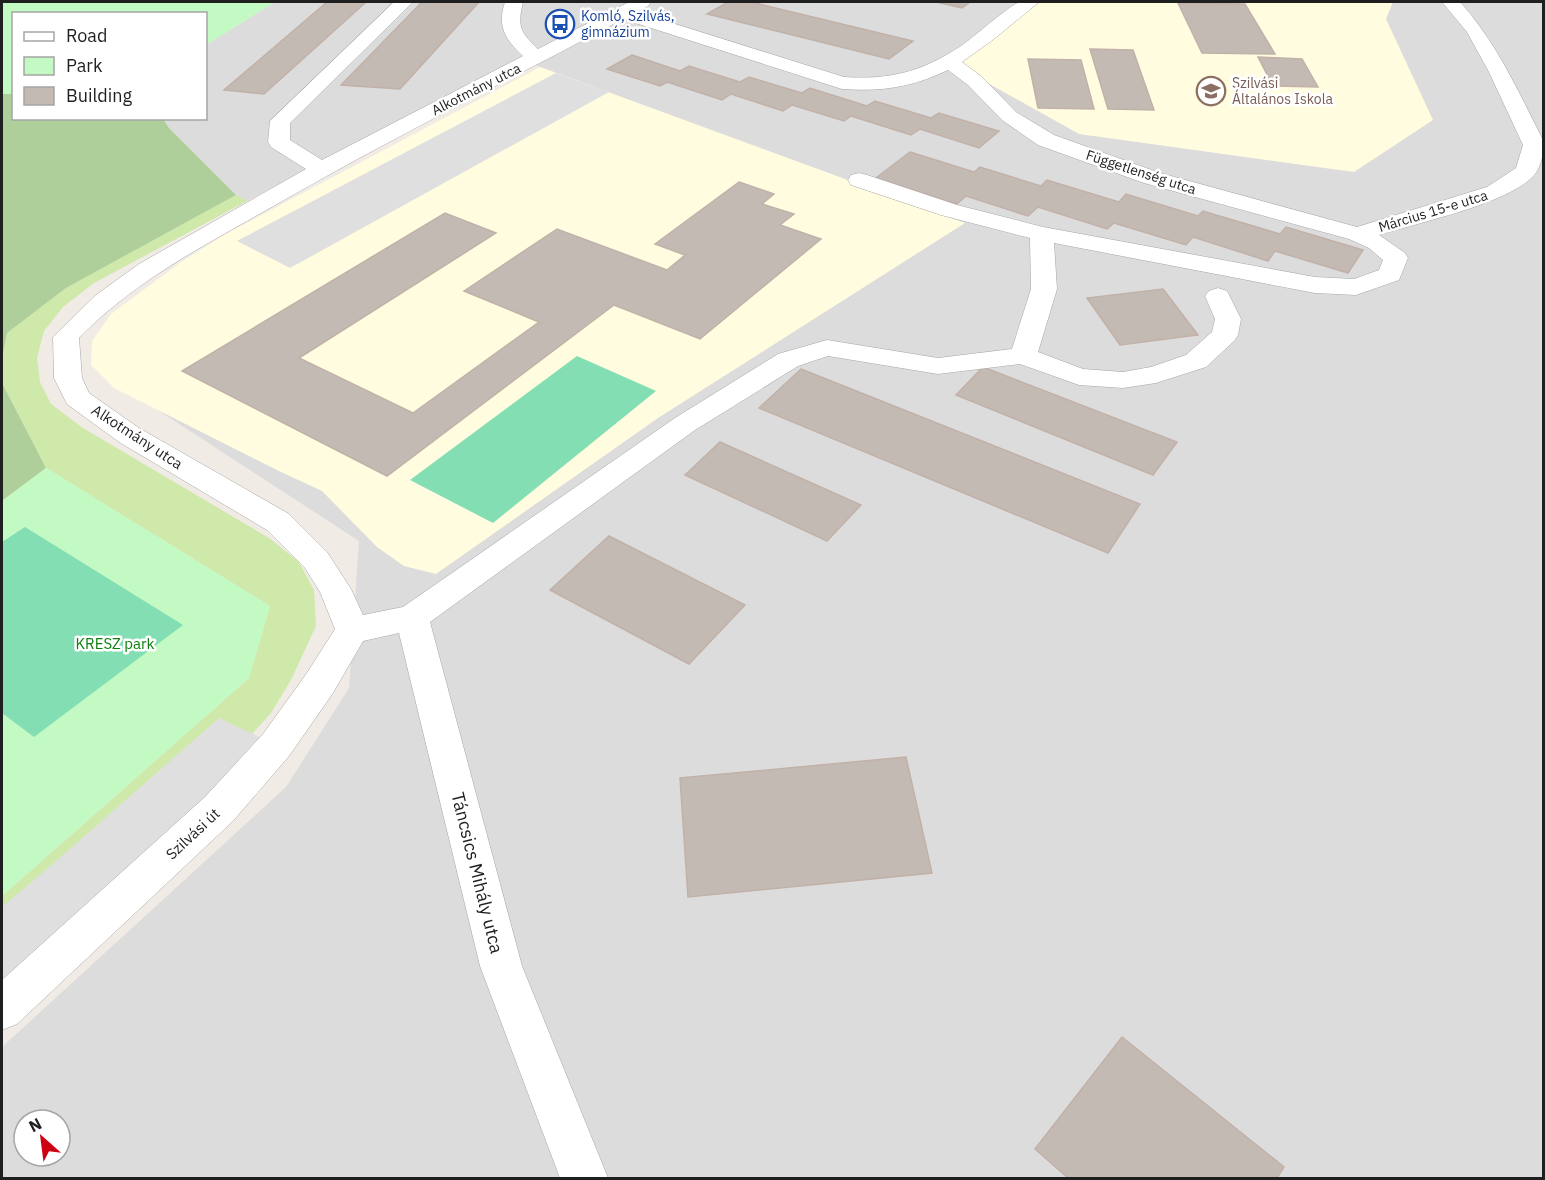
<svg xmlns="http://www.w3.org/2000/svg" width="1545" height="1180" viewBox="0 0 1545 1180" font-family="'IBM Plex Sans',sans-serif">
<style>
.residential{fill:#dddcdc;fill-rule:evenodd}
.education{fill:#fffcdf}
.grass{fill:#cfe9ab}
.forest{fill:#aecf9a}
.park{fill:#c3f9c3}
.pitch{fill:#84deb3}
.parking{fill:#dfdfdf}
.building{fill:#c4bab4;stroke:#c1b1a8;stroke-width:1.5}
.lines{fill:none;stroke-linecap:round;stroke-linejoin:round}
.minor-casing{stroke:#a6a6a6;stroke-width:1}
.minor{fill:#fff;fill-rule:evenodd}
.labels{text-anchor:middle;stroke-width:5;stroke-linejoin:round;paint-order:stroke}
.far-transit-label{font-size:14px;fill:#164399;stroke:#fff;text-anchor:start}
.far-education-label{font-size:14px;fill:#785e54;stroke:#fff;text-anchor:start}
.far-street-label{font-size:14px;fill:#1f1f1f;stroke:#fff}
.street-label{font-size:15px;fill:#1f1f1f;stroke:#fff}
.park-label{font-size:15px;fill:#0c7e0c;stroke:#fff}
.near-street-label{font-size:18px;fill:#1f1f1f;stroke:#fff}
</style>
<rect width="100%" height="100%" fill="#f0ebe5"/>
<path class="residential" d="M275 2H1543V1178H2V1047L286 787 349 688 359 541 104 375 609 92 518 59 247 201 236 195 169 128 163 119 206 118V45ZM24 1120H60V1156H24Z"/>
<g class="education">
<polygon points="1030,2 1393,2 1386,19 1433,120 1354,172 1079,134 950,62"/>
<polygon points="540,67 965,223 658,418 436,574 404,566 377,547 322,491 281,472 114,388 91,365 92,341 111,314 181,262 226,234"/>
</g>
<polygon class="grass" points="236,195 247,201 94,283 63,307 44,331 37,358 40,382 51,404 83,428 269,538 299,562 314,590 316,626 291,680 271,713 170,825 2,986 2,896 249,678 270,606 46,468 2,383 2,359 7,333 66,288"/>
<g class="forest">
<polygon points="2,94 13,94 14,118 163,119 169,128 236,195 66,288 7,333 2,359"/>
<polygon points="2,383 46,468 2,501"/>
</g>
<g class="park">
<polygon points="2,2 275,2 206,45 206,14 14,14 13,94 2,94"/>
<polygon points="46,468 270,606 249,678 2,896 2,501"/>
</g>
<g class="pitch">
<polygon points="577,356 656,391 493,523 410,480"/>
<polygon points="25,527 183,625 34,737 2,713 2,542"/>
</g>
<g class="parking">
<polygon points="556,73 609,92 290,268 237,241"/>
<polygon points="219,718 276,745 79,940 2,1009 2,907 55,862"/>
</g>
<g class="building">
<polygon points="327,2 366,2 264,94 224,90"/>
<polygon points="422,2 479,2 400,89 341,85"/>
<polygon points="728,2 751,2 913,41 889,59 707,14"/>
<polygon points="936,2 970,2 962,8"/>
<polygon points="1178,3 1245,4 1275,54 1202,53"/>
<polygon points="1090,49 1133,50 1154,110 1108,109"/>
<polygon points="632,55 680,71 689,66 740,82 749,77 802,93 810,88 867,106 875,101 931,118 939,113 999,131 979,148 920,129 911,135 851,116 844,121 792,105 783,111 731,94 722,100 667,82 660,86 607,69"/>
<polygon points="1258,57 1302,59 1318,87 1273,86"/>
<polygon points="1028,59 1081,60 1094,109 1038,108"/>
<polygon points="910,152 974,172 980,167 1041,186 1047,180 1119,202 1126,194 1198,216 1203,211 1280,234 1286,227 1363,250 1348,273 1275,251 1268,261 1193,237 1186,245 1114,223 1107,229 1038,207 1028,216 966,196 957,204 876,178"/>
<polygon points="739,182 774,194 762,204 794,214 780,225 821,239 700,339 614,305 387,476 182,371 445,213 496,233 299,358 413,413 539,322 464,291 557,229 667,270 685,255 655,244"/>
<polygon points="1163,289 1198,335 1120,345 1087,298"/>
<polygon points="983,367 1177,442 1153,475 956,395"/>
<polygon points="801,369 1140,504 1108,553 759,408"/>
<polygon points="720,442 861,505 827,541 685,475"/>
<polygon points="609,536 745,605 689,664 550,590"/>
<polygon points="906,757 932,873 688,897 680,778"/>
<polygon points="1122,1037 1284,1167 1277,1178 1068,1178 1035,1149"/>
</g>
<g class="lines">
<g class="minor-casing">
<path id="minor" d="M394 2H413L290 123V140L322 160 523 56C505 39 497 26 505 2H523C517 27 520 32 538 49L629 2H651L648 6 637 12 844 77C890 80 922 72 961 46 973 38 1011 4 1020 2 1025 0 1033 2 1039 2L994 39 962 62 982 77 1016 112 1054 135 1160 173 1357 227 1487 187 1516 168 1523 145 1489 72 1467 32 1442 2H1460C1497 43 1519 93 1544 142 1544 152 1541 166 1535 174 1512 203 1416 223 1379 235L1405 253 1408 258 1399 280 1356 295 1315 293 1054 243 1057 289 1038 352 1083 369 1123 372 1151 367 1186 355 1212 332 1215 319 1205 296 1209 291 1218 288 1227 291 1241 319 1238 335 1234 341 1206 367 1156 383 1123 388 1079 385 1020 364 938 374 828 356 798 366 695 430 430 622 522 966 608 1178H560L480 966 399 633 363 641 333 693 289 756 233 821 17 1024 2 1030V980L205 797 263 734 307 673 335 629 320 592 305 568 267 530 119 442 67 404 54 378 53 337 96 295 139 264 306 169 271 147 268 142 270 121ZM623 19 842 89C881 92 913 87 948 70L968 85 1002 120 1038 145 1144 183 1349 239 1369 248 1383 260 1379 270 1354 279 1315 277 1043 227 957 205 867 175 859 173 851 175 848 180 851 185 941 215 1030 238 1031 289 1012 349 938 358 827 340 778 354 675 418 403 607 363 615 351 589 327 552 289 514 139 428 89 393 82 378 79 338C133 282 203 246 270 208 386 141 505 82 623 19Z"/>
</g>
<use href="#minor" class="minor"/>
</g>
<defs>
<g id="bus-ring" transform="scale(1.5)"><circle r="9.5" fill="#fff" stroke="#1a4fb4" stroke-width="1.5"/><path d="M-5-6H5V4H4V6H2V4H-2V6H-4V4H-5ZM-3.5-4V0h7V-4ZM-3.5 1.2v1.5H-2V1.2ZM2 1.2v1.5H3.5V1.2Z" fill="#1a4fb4"/></g>
<g id="school-ring" transform="scale(1.5)"><circle r="9.5" fill="#fff" stroke="#8d6e63" stroke-width="1.5"/><path d="M0-5L7-2L0 1L-7-2ZM-4 1L0 2.5L4 1V4Q0 6-4 4Z" fill="#8d6e63"/></g>
</defs>
<g fill-rule="evenodd">
<use href="#bus-ring" x="560" y="24"/>
<use href="#school-ring" x="1211" y="91"/>
</g>
<g class="labels">
<g class="far-transit-label">
<text x="581" y="21">Komló, Szilvás,<tspan x="581" dy="16">gimnázium</tspan></text>
</g>
<g class="far-education-label">
<text x="1232" y="88">Szilvási<tspan x="1232" dy="16">Általános Iskola</tspan></text>
</g>
<g class="far-street-label">
<text transform="translate(476 89) rotate(-27)" y="5">Alkotmány utca</text>
<text transform="translate(1141 172) rotate(18)" y="5">Függetlenség utca</text>
<text transform="translate(1433 211) rotate(-17)" y="5">Március 15-e utca</text>
</g>
<g class="street-label">
<text transform="translate(137 437) rotate(33)" y="5">Alkotmány utca</text>
<text transform="translate(193 834) rotate(-43)" y="5">Szilvási út</text>
</g>
<g class="park-label">
<text x="115" y="649">KRESZ park</text>
</g>
<g class="near-street-label">
<text transform="translate(477 873) rotate(76)" y="6">Táncsics Mihály utca</text>
</g>
</g>
<rect width="1545" height="1180" fill="none" stroke="#1f1f1f" stroke-width="6"/>
<rect x="12" y="12" width="195" height="108" fill="#ffffff" stroke="#a5a5a5" stroke-width="1.5"/>
<rect x="24" y="32" width="30" height="9" fill="#ffffff" stroke="#a5a5a5" stroke-width="1.5"/>
<text x="66" y="42" font-size="18" fill="#1f1f1f">Road</text>
<rect x="24" y="57" width="30" height="18" fill="#c3f9c3" stroke="#a5a5a5" stroke-width="1.5"/>
<text x="66" y="72" font-size="18" fill="#1f1f1f">Park</text>
<rect x="24" y="87" width="30" height="18" fill="#c4bab4" stroke="#a5a5a5" stroke-width="1.5"/>
<text x="66" y="102" font-size="18" fill="#1f1f1f">Building</text>
<g transform="translate(42 1138) rotate(332)"><circle r="28" fill="#ffffff" stroke="#a5a5a5" stroke-width="1.5"/>
<path d="M0-4.5L10 22L0 15L-10 22Z" fill="#cd0112"/>
<text y="-9" font-size="16" font-weight="bold" text-anchor="middle" fill="#1f1f1f">N</text>
</g>
</svg>
